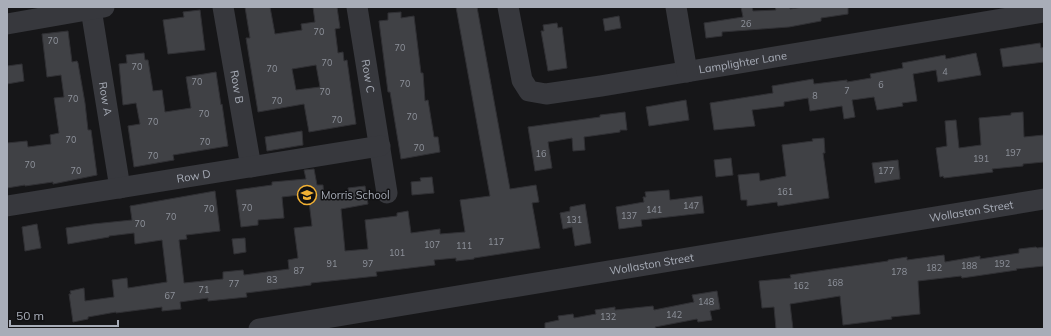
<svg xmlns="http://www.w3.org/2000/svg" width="1051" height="336" viewBox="0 0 1051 336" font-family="Mulish,sans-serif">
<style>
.building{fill:#404145;stroke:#303034;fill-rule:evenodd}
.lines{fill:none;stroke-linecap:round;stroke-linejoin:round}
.minor{stroke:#37383d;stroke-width:21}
.labels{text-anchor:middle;stroke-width:3;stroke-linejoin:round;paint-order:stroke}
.number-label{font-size:9px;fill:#8e929b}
.street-label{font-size:11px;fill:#a8adb8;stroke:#111113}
.poi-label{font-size:11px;fill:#a8adb8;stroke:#111113;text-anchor:start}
</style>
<rect width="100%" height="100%" fill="#161618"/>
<g class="building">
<path d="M245 7H270L275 34 302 30 301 24 315 22 313 7H337L340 28 335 29 338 53 343 52 344 61 347 60 356 124 309 132 304 104 258 112 246 38H250ZM316 65 320 87 296 90 292 69Z"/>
<polygon points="456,7 477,7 510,189 536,185 539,202 532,203 540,248 474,258 474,259 456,261 456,258 434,260 435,265 376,272 377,276 311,283 311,285 246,293 247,297 208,301 208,298 180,302 181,309 162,311 162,307 116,313 116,312 88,317 88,319 73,322 69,294 71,294 70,291 84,288 85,301 114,297 112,280 127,278 128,288 167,282 162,240 135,244 134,233 109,236 109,237 68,244 66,228 93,224 132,220 130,206 215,191 220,231 186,235 187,239 179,240 184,283 223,279 223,272 243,270 244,275 289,269 288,260 298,258 294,228 312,226 308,194 282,197 284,218 258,220 258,225 241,227 236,190 272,185 272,182 306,179 304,170 314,169 317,185 323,185 324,198 350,198 348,188 365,186 368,204 341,209 345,251 368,249 365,220 397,216 397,213 408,211 411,233 440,229 440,234 465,232 460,200 490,196"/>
<polygon points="741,7 752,7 753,11 776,10 775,7 790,7 790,9 804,7 848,7 848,14 821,18 821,21 789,27 722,32 722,36 706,38 704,23 743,17"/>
<polygon points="200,10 205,50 168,54 163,20 184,17 183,12"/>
<polygon points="401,12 401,18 414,16 421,73 423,73 425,101 428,100 434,137 438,137 440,152 401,159 390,92 388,92 379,21 388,20 388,13"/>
<polygon points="619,16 621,28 605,31 603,19"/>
<polygon points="557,23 558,28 562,27 567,68 548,71 541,31 544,31 543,25"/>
<polygon points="68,31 72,62 77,61 78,63 85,103 88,130 91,130 97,175 53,184 53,182 25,186 25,185 7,188 7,143 27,141 28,147 51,144 50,135 59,133 54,98 64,97 61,75 47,77 42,34"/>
<polygon points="1040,43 1041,48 1044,47 1044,62 1003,67 1000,49"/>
<polygon points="144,53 145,60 148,60 153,91 162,90 165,112 191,108 186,77 216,72 221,105 222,104 228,146 173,155 174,160 134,167 128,126 140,124 136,103 123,105 119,64 127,63 126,55"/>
<polygon points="976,53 981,75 938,82 936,70 913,74 917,101 902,103 903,106 877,110 874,97 852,100 855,117 844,119 842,106 810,111 808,98 784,102 784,106 752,110 755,126 714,130 710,103 773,93 772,86 813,79 814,84 847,80 847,82 871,78 870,74 903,68 902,63 945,55 946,59"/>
<polygon points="22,64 24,81 7,84 7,66"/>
<polygon points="686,100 689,120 649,126 646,107"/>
<polygon points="625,112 627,130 620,130 620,132 584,137 585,150 573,151 572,138 548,142 552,168 535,171 528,127 600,117 600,115"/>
<polygon points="1023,112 1024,137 1044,135 1044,162 1023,164 1023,166 992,169 993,172 944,178 943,176 940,177 936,148 947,146 945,121 956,120 959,148 981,145 979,118 1011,115 1011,113"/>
<polygon points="302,131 303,145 267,151 265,137"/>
<polygon points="824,138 825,153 823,153 829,198 778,206 777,202 747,206 747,200 741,200 738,175 759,173 760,181 786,176 782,145 813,141 812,139"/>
<polygon points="731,158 733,175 716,177 714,160"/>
<polygon points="898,160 900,179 875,183 872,163"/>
<polygon points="432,177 434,193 412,195 411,182 421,181 420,178"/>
<polygon points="669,190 670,200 702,196 704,213 641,220 642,226 619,229 616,207 644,202 643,197 646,197 645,192"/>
<polygon points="585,204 591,243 575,246 572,227 563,229 560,213 570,211 570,207"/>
<polygon points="37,224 41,248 25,251 22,227"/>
<polygon points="245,238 246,252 234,254 232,239"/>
<polygon points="1036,247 1037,248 1044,247 1044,266 1016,269 1017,270 962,278 961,276 918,281 920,314 891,317 892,319 843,325 840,296 790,304 793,329 776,329 774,307 762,308 759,281 791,278 790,275 888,261 888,260 907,257 907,260 944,255 945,262 980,256 980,259 1019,253 1019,249"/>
<polygon points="717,291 720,309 710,311 712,320 698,322 697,319 655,327 656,329 545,329 545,323 559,320 558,316 573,314 574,318 596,314 595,310 615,307 615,310 653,306 654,310 694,302 692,295"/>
</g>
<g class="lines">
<g class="minor">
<path id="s1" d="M223 7 251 167"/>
<path id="s2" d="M357 7 387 193"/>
<path id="s3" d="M508 7 522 80 529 91 546 94 601 86 1044 12"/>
<polyline points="676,7 687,72"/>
<path id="s4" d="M91 9 120 188"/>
<polyline points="7,24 104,7"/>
<path id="s5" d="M7 206 380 146"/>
<path id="s6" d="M259 329 1044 199"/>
</g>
</g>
<defs>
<g id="school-ring" transform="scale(1)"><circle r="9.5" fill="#111113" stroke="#f2b134" stroke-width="1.5"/><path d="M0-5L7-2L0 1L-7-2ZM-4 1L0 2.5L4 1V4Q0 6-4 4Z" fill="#f2b134"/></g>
</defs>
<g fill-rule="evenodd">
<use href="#school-ring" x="307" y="195"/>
</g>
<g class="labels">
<g class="number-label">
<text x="746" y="27">26</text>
<text x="319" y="35">70</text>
<text x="53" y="44">70</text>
<text x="400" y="51">70</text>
<text x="327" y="66">70</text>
<text x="137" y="70">70</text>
<text x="272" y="72">70</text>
<text x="945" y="75">4</text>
<text x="197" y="85">70</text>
<text x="405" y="87">70</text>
<text x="881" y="88">6</text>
<text x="847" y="94">7</text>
<text x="325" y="95">70</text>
<text x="815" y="99">8</text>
<text x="73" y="102">70</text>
<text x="277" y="104">70</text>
<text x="204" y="117">70</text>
<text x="412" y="120">70</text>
<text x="337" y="123">70</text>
<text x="153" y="125">70</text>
<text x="71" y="143">70</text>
<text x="205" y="145">70</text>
<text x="419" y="151">70</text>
<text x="1013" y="156">197</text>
<text x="541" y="157">16</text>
<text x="153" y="159">70</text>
<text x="981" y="162">191</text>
<text x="30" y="168">70</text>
<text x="76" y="174">70</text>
<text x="886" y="174">177</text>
<text x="785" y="195">161</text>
<text x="691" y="209">147</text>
<text x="247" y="211">70</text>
<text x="209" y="212">70</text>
<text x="654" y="213">141</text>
<text x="629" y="219">137</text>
<text x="171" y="220">70</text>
<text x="574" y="223">131</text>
<text x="140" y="227">70</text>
<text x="496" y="245">117</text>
<text x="432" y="248">107</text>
<text x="464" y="249">111</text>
<text x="397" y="256">101</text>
<text x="332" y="267">91</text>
<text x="368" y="267">97</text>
<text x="1002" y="267">192</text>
<text x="969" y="269">188</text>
<text x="934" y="271">182</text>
<text x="299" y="274">87</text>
<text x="899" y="275">178</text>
<text x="272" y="283">83</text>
<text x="835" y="286">168</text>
<text x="234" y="287">77</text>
<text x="801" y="289">162</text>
<text x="204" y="293">71</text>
<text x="170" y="299">67</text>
<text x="706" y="305">148</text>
<text x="674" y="318">142</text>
<text x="608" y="320">132</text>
</g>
<g class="street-label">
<text dy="4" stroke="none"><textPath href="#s3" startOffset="304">Lamplighter Lane</textPath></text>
<text dy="4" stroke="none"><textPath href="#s2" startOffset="70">Row C</textPath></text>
<text dy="4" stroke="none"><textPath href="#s1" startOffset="81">Row B</textPath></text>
<text dy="4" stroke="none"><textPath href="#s4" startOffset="91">Row A</textPath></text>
<text dy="4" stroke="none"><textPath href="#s5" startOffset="189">Row D</textPath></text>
<text dy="4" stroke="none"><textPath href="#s6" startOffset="722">Wollaston Street</textPath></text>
<text dy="4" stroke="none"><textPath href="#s6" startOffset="398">Wollaston Street</textPath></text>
</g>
<g class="poi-label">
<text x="321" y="199">Morris School</text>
</g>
</g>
<rect width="1051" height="336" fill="none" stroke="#a8adb8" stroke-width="16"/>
<path d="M10 320v6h108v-6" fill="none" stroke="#a8adb8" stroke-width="2"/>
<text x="16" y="320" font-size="12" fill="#a8adb8" stroke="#111113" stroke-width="3" paint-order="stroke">50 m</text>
</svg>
